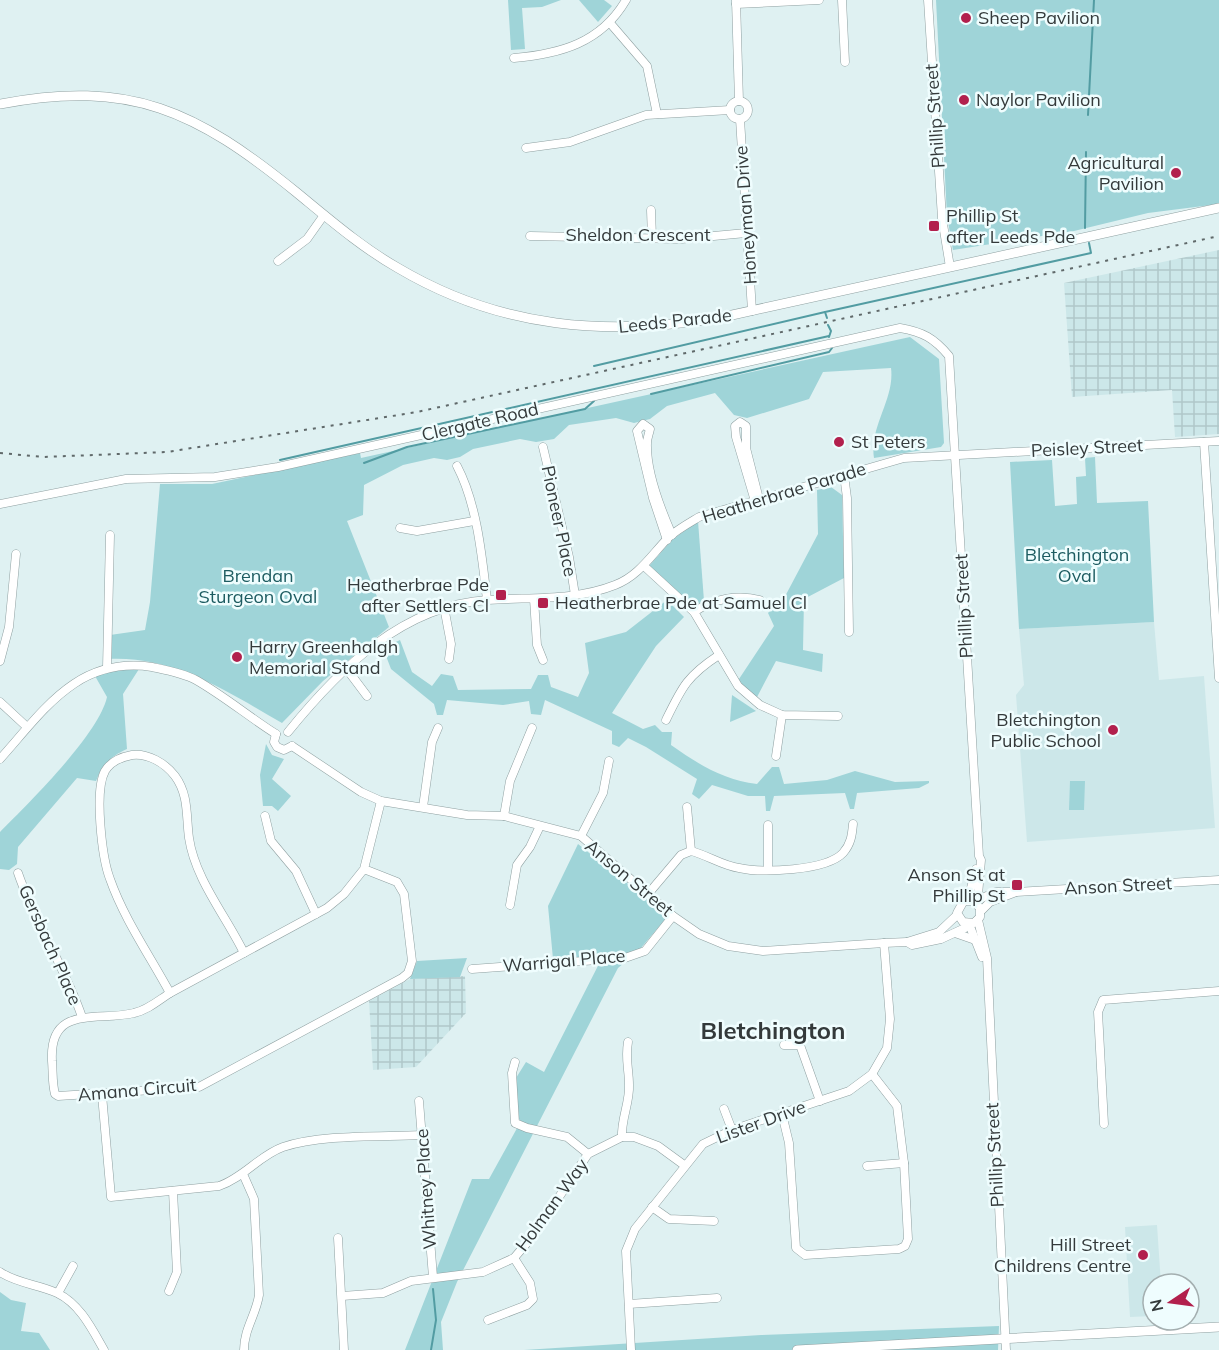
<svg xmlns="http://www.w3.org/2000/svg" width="1219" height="1350" viewBox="0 0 1219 1350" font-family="Mulish,sans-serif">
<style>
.built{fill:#cce7e9}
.industrial{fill:url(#industrial-grid)}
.green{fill:#9fd4d8}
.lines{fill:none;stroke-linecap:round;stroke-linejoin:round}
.stream{stroke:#529ca2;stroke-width:2}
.minor-casing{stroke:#8fa0a1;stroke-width:9}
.major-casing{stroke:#8fa0a1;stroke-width:10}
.minor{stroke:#fff;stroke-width:8}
.major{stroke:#fff;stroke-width:9}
.rail{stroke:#60696a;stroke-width:2;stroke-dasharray:3 6;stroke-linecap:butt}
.poi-dot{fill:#b2204d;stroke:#effdfe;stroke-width:2}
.labels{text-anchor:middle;stroke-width:5;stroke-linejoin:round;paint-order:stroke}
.poi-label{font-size:18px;fill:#343a3b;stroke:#effdfe;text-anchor:start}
.street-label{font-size:18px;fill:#343a3b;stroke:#effdfe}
.park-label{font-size:18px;fill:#1d5c61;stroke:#effdfe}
.district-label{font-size:24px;font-weight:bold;fill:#343a3b;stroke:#effdfe}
</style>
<defs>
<pattern id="industrial-grid" width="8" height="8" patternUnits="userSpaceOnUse" patternTransform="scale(1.5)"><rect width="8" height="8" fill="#cce7e9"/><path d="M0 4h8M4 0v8" fill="none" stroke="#b0c7c9"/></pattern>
</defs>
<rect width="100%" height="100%" fill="#dff1f2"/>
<g class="built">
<polygon points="1154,622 1159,680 1204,676 1215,828 1027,842 1016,695 1024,685 1019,629"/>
<polygon points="1157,1225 1161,1284 1153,1284 1153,1316 1130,1317 1125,1227"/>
</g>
<g class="industrial">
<polygon points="1219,250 1219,434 1175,437 1172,390 1072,397 1064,283"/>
<polygon points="465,976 466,1013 416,1067 373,1070 369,1001 410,979"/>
</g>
<g class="green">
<polygon points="508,0 561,0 542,7 522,8 525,49 511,50"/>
<polygon points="579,0 604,0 612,6 598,22"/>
<polygon points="936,0 1219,0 1219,204 1148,213 1074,231 953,250 947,216"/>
<path d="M910 337 939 359 944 443 941 447 874 458C869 426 895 399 891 368L823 372 809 399 747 418 734 415 715 393 667 406 650 419 634 423 616 418 569 425 554 439 536 442 520 439 473 449 460 457 447 460 434 458 403 465 364 485 363 515 347 521 389 627 323 681 282 723C228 692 174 656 109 659L110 635 145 630 150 602 160 484H212L360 453 361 458Z"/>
<polygon points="1095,457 1097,503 1148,501 1154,622 1019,629 1010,462 1052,460 1055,506 1077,504 1076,477 1086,476 1085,458"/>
<polygon points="831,487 842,495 844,578 804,599 803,650 823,654 822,672 776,661 756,699 737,682 774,626 768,613 775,605 781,604 818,534 817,490"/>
<polygon points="698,521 704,601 692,607 649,566 672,540"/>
<path d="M667 600 684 617 656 646 612 713 643 729 655 725 662 732H672L671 745C698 764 723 780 757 784L772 767H779L784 784 827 780 855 771 895 782 929 781V783L919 788 857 793 854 809H850L845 793 774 796 770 811H766L765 796H748L712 785 699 799 692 794 697 779 646 747 628 738 619 747 612 744V731L545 700 541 715 531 714 529 701 503 705 447 700 443 715H437L434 704 391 669 383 648 400 640 412 672 432 686 441 674 453 676 458 690 531 689 538 675H548L551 687 578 697 589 673 585 643 626 632Z"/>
<path d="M139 669 123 694 127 749C111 756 102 765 96 781L77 778 18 847 17 864 9 870 0 869V832C28 804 99 734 107 697L95 676 118 670Z"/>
<polygon points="732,695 756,711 730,722"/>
<polygon points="266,744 272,755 284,759 272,779 291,796 278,811 272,806 263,806 260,775"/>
<polygon points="1070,781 1085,781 1084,810 1069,810"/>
<polygon points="578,844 668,916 640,949 618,968 457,1282 441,1322 443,1350 405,1350 472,1179 489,1179 521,1121 518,1118 516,1078 526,1062 544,1072 603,956 553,959 548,906"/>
<polygon points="467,958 460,977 410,979 417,961"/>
<polygon points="0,1292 11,1300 26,1303 21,1331 39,1333 50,1350 0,1350"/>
<polygon points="999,1326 998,1350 524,1350 761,1335"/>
</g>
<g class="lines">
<g class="stream">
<polyline points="1088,115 1094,0"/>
<polyline points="1085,228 1086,152"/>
<polyline points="827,318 825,312 1091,253 1089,243"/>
<polyline points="828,325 831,331 829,337"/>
<polyline points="594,366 825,312"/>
<polyline points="651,394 829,352 832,348"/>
<polyline points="280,460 829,336"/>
<polyline points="364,463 407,447 585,409 594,401"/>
<polyline points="431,1350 436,1320 433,1289"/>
</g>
<g class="minor-casing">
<g id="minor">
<polyline points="736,0 739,101"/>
<polyline points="842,0 845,62"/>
<polyline points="928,0 942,218 950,267"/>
<polyline points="736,4 819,0"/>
<polyline points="610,23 647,66 657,114"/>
<path d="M514 58C560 54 601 43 626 0"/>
<circle cx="739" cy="110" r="9"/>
<polyline points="740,119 752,311"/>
<polyline points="526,148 570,142 646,115 730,110"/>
<polyline points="651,210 652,238"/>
<polyline points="530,236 681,239 746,233"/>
<polyline points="278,261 307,239 324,215"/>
<polyline points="1204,442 1219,678"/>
<polyline points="543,447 569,557 575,595"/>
<path d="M457 466C477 504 482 556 487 600"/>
<polyline points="844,475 847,498 849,632"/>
<polyline points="755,501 736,437 735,426 740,422 746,426 746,448 759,499"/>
<path d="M0 504 126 479 215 477 278 467 900 328C923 332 934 338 949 356L979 856 981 860 978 895 973 901"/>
<polyline points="400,528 417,531 474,521"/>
<path d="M667 540 653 498 637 431 643 424 650 429C649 434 647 438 647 443 646 470 661 510 672 535"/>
<polyline points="644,566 694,612 738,686 760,705 782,715 838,716"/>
<polyline points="534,599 537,645 543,660"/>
<polyline points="444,607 451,644 449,659"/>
<path d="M694 612C713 599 737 594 760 600"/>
<polyline points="0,661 9,627 16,554"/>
<polyline points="107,668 110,535"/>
<polyline points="346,668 367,696"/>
<polyline points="0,702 27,727"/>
<path d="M666 720C682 687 687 676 719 655"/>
<path d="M288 732C339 669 403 605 488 600 531 597 575 601 615 585 639 576 652 554 669 537 678 529 689 523 699 517L904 458 1219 441"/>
<polyline points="276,734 274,742 277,747 284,750 292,746"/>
<polyline points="292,746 361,792 381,801 467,815 504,816 581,836 673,916 699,934 728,946 763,951 884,943 907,942 912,945 941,939 965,928 967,924"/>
<polyline points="776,756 782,715"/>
<path d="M0 759C44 710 78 656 152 667 166 670 183 673 196 680 224 696 249 717 276 734"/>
<polyline points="423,807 432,742 438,728"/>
<polyline points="687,807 691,851"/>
<polyline points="265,816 271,841 296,871 316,914"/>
<polyline points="504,816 510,781 532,728"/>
<polyline points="768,825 768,870"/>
<polyline points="581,836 603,793 609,761"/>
<path d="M364 869 397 882 404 894 412 961 408 973 402 978 199 1087 58 1096 55 1094C52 1083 53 1072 52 1061 49 1004 97 1022 134 1013 148 1010 159 1000 170 993L327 908 344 894 364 869 381 801"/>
<path d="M18 873C35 923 65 967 82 1017"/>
<path d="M648 894 681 855 691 851C707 855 723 866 739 868 762 873 826 871 843 853 851 844 852 835 853 824"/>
<polyline points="964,901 973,901 980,908 980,917 974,923 963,922 957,913 971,888 976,869"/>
<polyline points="976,901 995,892 1016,892 1219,880"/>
<polyline points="510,905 517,865 530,847 540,826"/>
<polyline points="981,911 990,902 1016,892"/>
<polyline points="978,920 987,958 1006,1350"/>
<polyline points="969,924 982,957"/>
<polyline points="955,933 978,941"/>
<polyline points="907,942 939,932 957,915"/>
<polyline points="472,969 625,958 645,951 673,916"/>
<path d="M170 993C150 956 124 919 110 879 102 858 94 791 105 771 111 761 121 757 132 755 148 753 165 763 175 776 189 795 186 816 189 838 195 879 226 916 244 953"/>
<polyline points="784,1045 800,1045 820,1101"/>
<polyline points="515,1062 512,1073 515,1123 527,1128 567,1137 588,1154"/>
<path d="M102 1095 111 1197 219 1186C243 1178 260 1155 283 1147 321 1134 381 1137 422 1135"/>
<polyline points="419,1101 433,1277"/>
<polyline points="724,1109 732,1130"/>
<polyline points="782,1114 789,1143 796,1248 805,1255 899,1249 905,1246 908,1239 904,1163 897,1106 872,1074"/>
<polyline points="1104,1124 1098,1012 1103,1000 1219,991"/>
<path d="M622 1137C621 1119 630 1102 629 1085 629 1069 625 1059 628 1042"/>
<polyline points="867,1166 904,1163"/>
<path d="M243 1174 254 1199 259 1295C256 1315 244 1329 244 1350"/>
<polyline points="652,1207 669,1219 714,1221"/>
<polyline points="338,1238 344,1350"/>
<path d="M0 1272C18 1284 38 1284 57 1293 80 1304 92 1329 104 1350"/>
<polyline points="169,1291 177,1272 173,1191"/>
<polyline points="58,1293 73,1266"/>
<polyline points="342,1296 383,1293 411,1281 483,1272 514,1258 532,1237 588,1154 622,1137 634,1137 658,1146 684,1165"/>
<polyline points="629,1304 717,1298"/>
<polyline points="488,1320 527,1305 533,1299 530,1283 514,1258"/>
<polyline points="631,1350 626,1251 635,1229 703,1144 732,1130 849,1091 872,1074 887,1048 890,1019 884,943"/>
</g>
</g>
<g class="major-casing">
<g id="major">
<path d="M0 104C131 79 196 111 296 192 329 219 361 247 398 268 501 329 608 337 723 317L1219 208"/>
<polyline points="797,1350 1219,1327"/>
</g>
</g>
<use href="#minor" class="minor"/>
<use href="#major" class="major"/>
<polyline class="rail" points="0,453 44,457 167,452 417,412 1219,236"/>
</g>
<g class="poi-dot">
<circle cx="966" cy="18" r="6"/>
<circle cx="964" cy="100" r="6"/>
<circle cx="1176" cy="173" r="6"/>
<rect x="928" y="220" width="12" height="12" rx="3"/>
<circle cx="839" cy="442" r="6"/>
<rect x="495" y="589" width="12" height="12" rx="3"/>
<rect x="537" y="597" width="12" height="12" rx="3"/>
<circle cx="237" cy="657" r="6"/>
<circle cx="1113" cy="730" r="6"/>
<rect x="1011" y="879" width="12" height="12" rx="3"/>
<circle cx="1143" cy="1255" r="6"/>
</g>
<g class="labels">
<g class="poi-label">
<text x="978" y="24">Sheep Pavilion</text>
<text x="976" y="106">Naylor Pavilion</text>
<text x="1164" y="169" text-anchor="end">Agricultural<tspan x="1164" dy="21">Pavilion</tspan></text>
<text x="946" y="222">Phillip St<tspan x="946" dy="21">after Leeds Pde</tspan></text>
<text x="851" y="448">St Peters</text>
<text x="489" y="591" text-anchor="end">Heatherbrae Pde<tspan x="489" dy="21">after Settlers Cl</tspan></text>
<text x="555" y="609">Heatherbrae Pde at Samuel Cl</text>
<text x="249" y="653">Harry Greenhalgh<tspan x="249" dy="21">Memorial Stand</tspan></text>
<text x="1101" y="726" text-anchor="end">Bletchington<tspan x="1101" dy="21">Public School</tspan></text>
<text x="1005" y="881" text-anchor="end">Anson St at<tspan x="1005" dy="21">Phillip St</tspan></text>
<text x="1131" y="1251" text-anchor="end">Hill Street<tspan x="1131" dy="21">Childrens Centre</tspan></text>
</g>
<g class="street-label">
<text transform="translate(935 116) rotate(-94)" y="6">Phillip Street</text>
<text transform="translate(746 215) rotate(-94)" y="6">Honeyman Drive</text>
<text x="638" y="241">Sheldon Crescent</text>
<text transform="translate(675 321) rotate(-6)" y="6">Leeds Parade</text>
<text transform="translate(480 422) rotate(-13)" y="6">Clergate Road</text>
<text transform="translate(1087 448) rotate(-3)" y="6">Peisley Street</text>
<text transform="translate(784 493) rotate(-17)" y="6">Heatherbrae Parade</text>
<text transform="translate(559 521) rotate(78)" y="6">Pioneer Place</text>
<text transform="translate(964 606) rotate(-93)" y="6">Phillip Street</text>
<text transform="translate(629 878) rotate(40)" y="6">Anson Street</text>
<text transform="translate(1118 886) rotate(-3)" y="6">Anson Street</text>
<text transform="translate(50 945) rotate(66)" y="6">Gersbach Place</text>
<text transform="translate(564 961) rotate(-5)" y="6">Warrigal Place</text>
<text transform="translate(137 1090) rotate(-5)" y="6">Amana Circuit</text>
<text transform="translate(761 1122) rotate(-20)" y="6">Lister Drive</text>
<text transform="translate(995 1155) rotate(-93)" y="6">Phillip Street</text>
<text transform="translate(426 1189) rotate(-94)" y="6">Whitney Place</text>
<text transform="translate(552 1205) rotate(-54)" y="6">Holman Way</text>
</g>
<g class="park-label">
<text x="1077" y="561">Bletchington<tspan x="1077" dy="21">Oval</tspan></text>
<text x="258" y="582">Brendan<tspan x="258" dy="21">Sturgeon Oval</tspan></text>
</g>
<g class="district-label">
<text x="773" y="1039">Bletchington</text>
</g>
</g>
<g transform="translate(1171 1302) rotate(257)"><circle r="28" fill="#effdfe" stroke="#a4afb0" stroke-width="1.5"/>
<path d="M0-4.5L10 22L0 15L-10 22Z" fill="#b2204d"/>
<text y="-9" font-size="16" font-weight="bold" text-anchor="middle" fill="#343a3b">N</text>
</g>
</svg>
